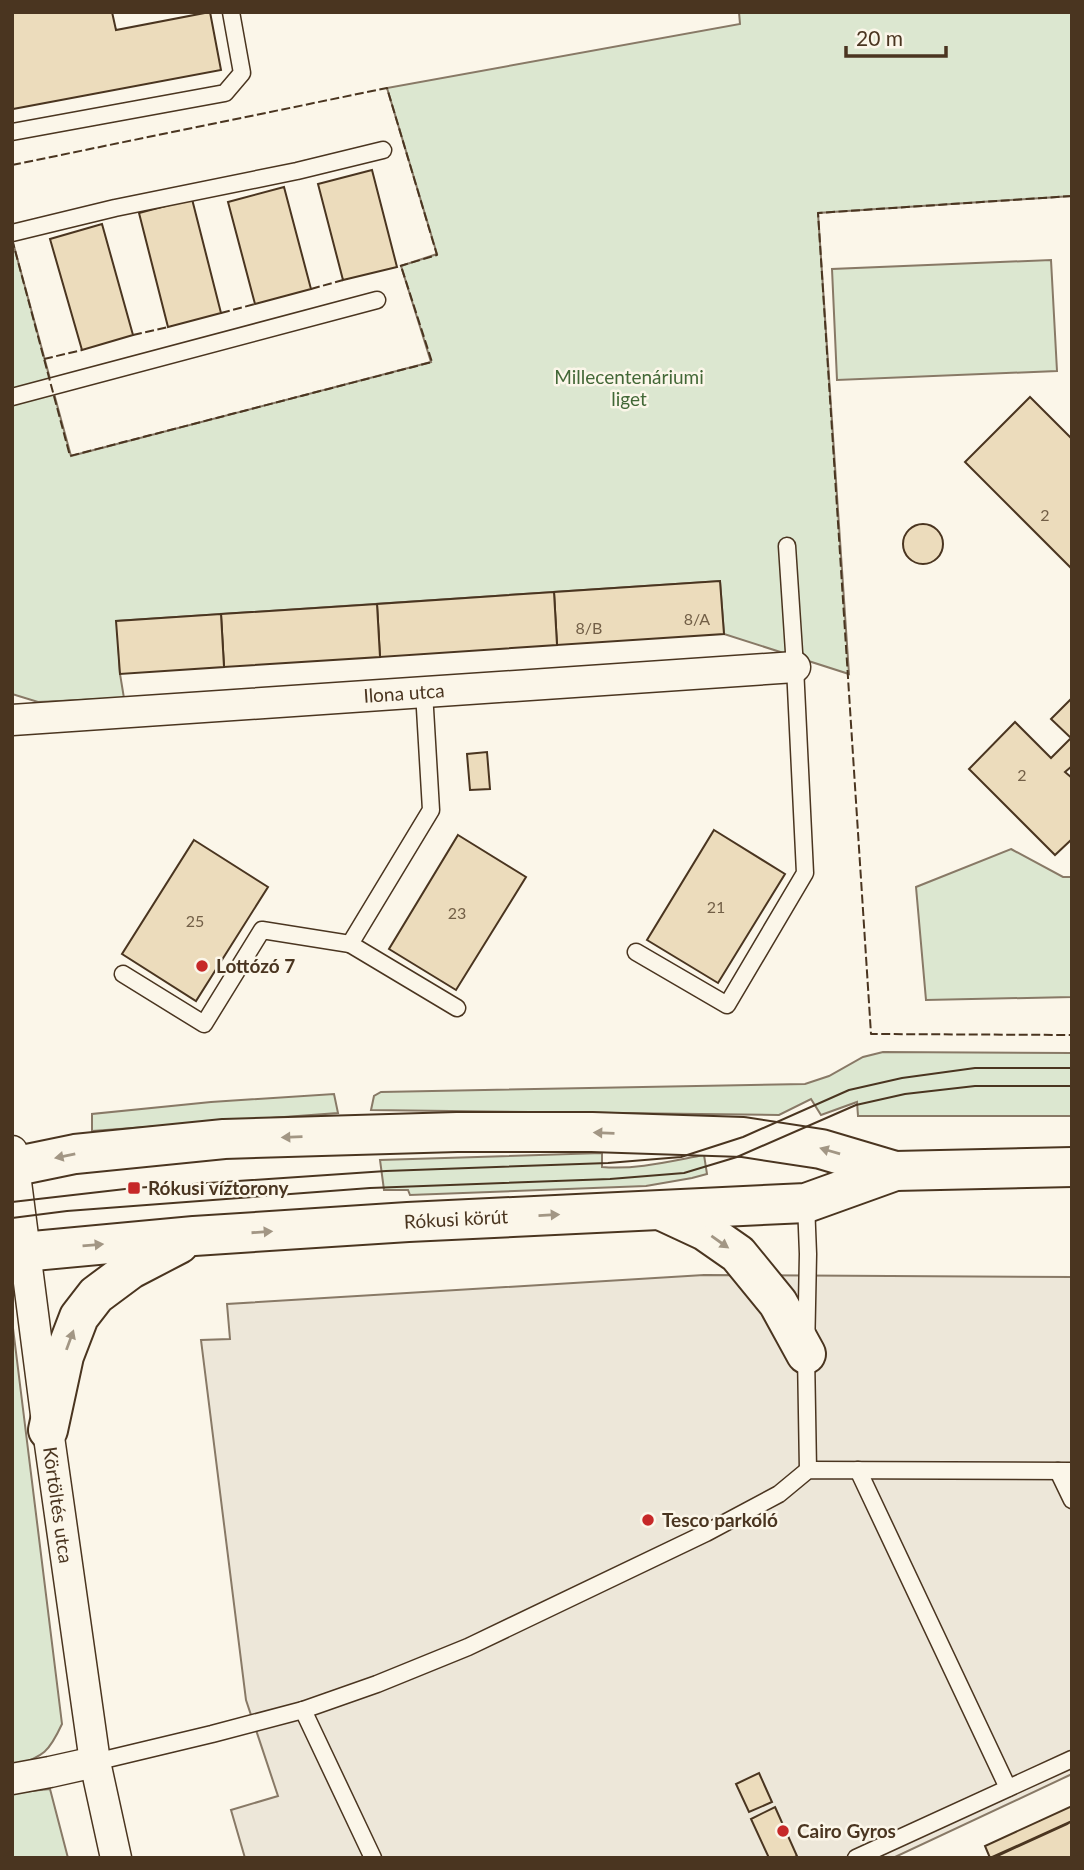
<svg xmlns="http://www.w3.org/2000/svg" width="1084" height="1870" viewBox="0 0 1084 1870" font-family="Lato,sans-serif">
<style>
.green{fill:#dce7d0;stroke:#887966;stroke-width:2}
.parking{fill:#ede7d9;stroke:#887966;stroke-width:2}
.building{fill:#ecdcbc;stroke:#4a3520;stroke-width:2}
.lines{fill:none;stroke-linecap:round;stroke-linejoin:round}
.lane-casing{stroke:#4a3520;stroke-width:19}
.street-casing{stroke:#4a3520;stroke-width:33}
.secondary-casing{stroke:#4a3520;stroke-width:42}
.lane{stroke:#fbf6e9;stroke-width:16}
.street{stroke:#fbf6e9;stroke-width:30}
.secondary{stroke:#fbf6e9;stroke-width:38}
.tram{stroke:#4a3520;stroke-width:2}
.fence{stroke:#4a3520;stroke-width:2;stroke-dasharray:9 3.5;stroke-linecap:butt}
.oneway{fill:#a29684}
.poi-dot{fill:#c62828;stroke:#fbf6e9;stroke-width:2.5}
.labels{text-anchor:middle;stroke-width:5;stroke-linejoin:round;paint-order:stroke}
.number-label{font-size:16px;fill:#725f47}
.park-label{font-size:19px;fill:#436837;stroke:#fbf6e9}
.street-label{font-size:19px;fill:#4a3520;stroke:#fbf6e9}
.poi-label{font-size:19px;font-weight:bold;fill:#4a3520;stroke:#fbf6e9;text-anchor:start}
</style>
<rect width="100%" height="100%" fill="#fbf6e9"/>
<g class="green">
<polygon points="739,12 1072,12 1072,196 818,213 849,674 724,634 720,581 117,621 120,674 124,698 38,702 12,694 12,239 71,456 431,362 401,266 437,254 387,88 740,24"/>
<polygon points="1051,260 1057,371 837,380 832,269"/>
<polygon points="1011,849 1063,877 1072,877 1072,997 926,1000 916,887"/>
<polygon points="883,1052 1072,1053 1072,1116 858,1116 857,1102 821,1115 811,1099 779,1115 371,1110 374,1096 381,1092 805,1084 829,1076 863,1057"/>
<polygon points="334,1094 338,1113 92,1131 92,1114 211,1102"/>
<path d="M602 1153V1167C636 1170 671 1161 704 1155L707 1174 692 1178 646 1186 410 1195 408 1190H384L380 1160Z"/>
<path d="M12 1320 62 1724C49 1752 44 1756 15 1766H12Z"/>
<polygon points="50,1789 68,1858 12,1858 12,1793"/>
</g>
<polygon class="parking" points="704,1275 1072,1277 1072,1774 893,1858 245,1858 231,1810 278,1796 246,1700 201,1340 230,1339 227,1304"/>
<g class="building">
<polygon points="12,12 112,12 116,30 210,12 221,70 13,109"/>
<polygon points="372,170 397,267 343,280 318,184"/>
<polygon points="284,187 311,289 255,304 228,202"/>
<polygon points="192,199 221,313 168,327 139,213"/>
<polygon points="102,224 133,335 82,350 50,239"/>
<polygon points="1030,397 1072,439 1072,569 965,462"/>
<circle cx="923" cy="544" r="20"/>
<polygon points="720,581 724,634 557,645 554,592"/>
<polygon points="554,592 557,645 380,657 377,604"/>
<polygon points="377,604 380,657 224,667 221,614"/>
<polygon points="221,614 224,667 120,674 116,621"/>
<polygon points="1072,698 1072,766 1065,772 1072,778 1072,839 1055,855 969,769 1015,722 1051,758 1071,738 1051,719"/>
<polygon points="487,752 490,789 470,790 467,754"/>
<polygon points="714,830 785,874 718,983 647,940"/>
<polygon points="458,835 526,877 456,990 389,949"/>
<polygon points="194,840 268,887 196,1001 122,954"/>
<polygon points="759,1773 772,1802 749,1812 736,1784"/>
<polygon points="1072,1806 1072,1821 990,1858 985,1846"/>
<polygon points="775,1807 797,1856 793,1858 769,1858 751,1819"/>
<polygon points="1072,1821 1072,1858 993,1858 1067,1824"/>
</g>
<g class="lines">
<g class="lane-casing">
<g id="lane">
<polyline points="12,132 225,93 242,73 231,12"/>
<polyline points="12,233 115,208 297,171 383,150"/>
<polyline points="12,397 377,300"/>
<polyline points="350,944 457,1008"/>
<polyline points="636,952 727,1005 805,873 795,667 787,546"/>
<polyline points="123,974 204,1024 262,930 350,944 431,810 424,692"/>
<polyline points="806,1203 808,1254 806,1354 808,1470"/>
<polyline points="858,1470 1008,1788"/>
<polyline points="1058,1471 1072,1500"/>
<polyline points="303,1710 373,1858"/>
<polyline points="95,1762 212,1734 303,1710 377,1684 468,1647 706,1533 779,1494 808,1470 1072,1471"/>
<polyline points="856,1858 1072,1759"/>
</g>
</g>
<g class="street-casing">
<g id="street">
<polyline points="12,720 795,667"/>
<polyline points="12,1151 48,1430 95,1762 116,1858"/>
<polyline points="12,1779 50,1772 95,1762"/>
</g>
</g>
<g class="secondary-casing">
<g id="secondary">
<polyline points="12,1167 75,1154 224,1139 457,1132 592,1132 743,1137 821,1149 895,1171"/>
<polyline points="662,1211 705,1231 738,1254 778,1303 806,1354"/>
<polyline points="12,1253 194,1236 408,1222 806,1203 895,1171 1072,1167"/>
<polyline points="48,1430 64,1356 79,1317 96,1295 131,1269 179,1244"/>
</g>
</g>
<use href="#lane" class="lane"/>
<use href="#street" class="street"/>
<use href="#secondary" class="secondary"/>
<g class="tram">
<polyline points="12,1202 134,1188 386,1171 608,1163 681,1157 743,1137 849,1090 902,1078 975,1068 1072,1068"/>
<polyline points="12,1218 67,1211 370,1188 610,1179 684,1173 737,1157 856,1105 905,1094 975,1086 1072,1086"/>
</g>
<g class="fence">
<polyline points="12,165 387,88 437,255 400,266"/>
<polyline points="1072,196 818,213 871,1034 1072,1035"/>
<polyline points="12,239 70,456 432,362 401,266"/>
<polyline points="311,289 343,280"/>
<polyline points="221,313 255,304"/>
<polyline points="133,335 168,327"/>
<polyline points="44,359 82,350"/>
</g>
</g>
<defs><path id="oneway-solid" d="M-6-.8H1V-3.2L6.5 0L1 3.2V.8H-6Z" transform="scale(1.75)"/></defs>
<g class="oneway">
<use href="#oneway-solid" transform="translate(604 1133) rotate(-178)"/>
<use href="#oneway-solid" transform="translate(292 1137) rotate(178)"/>
<use href="#oneway-solid" transform="translate(830 1151) rotate(-164)"/>
<use href="#oneway-solid" transform="translate(65 1156) rotate(168)"/>
<use href="#oneway-solid" transform="translate(549 1215) rotate(-3)"/>
<use href="#oneway-solid" transform="translate(262 1232) rotate(-4)"/>
<use href="#oneway-solid" transform="translate(720 1242) rotate(35)"/>
<use href="#oneway-solid" transform="translate(93 1245) rotate(-5)"/>
<use href="#oneway-solid" transform="translate(70 1340) rotate(-70)"/>
</g>
<g class="poi-dot">
<circle cx="202" cy="966" r="7"/>
<rect x="127" y="1181" width="14" height="14" rx="3.5"/>
<circle cx="648" cy="1520" r="7"/>
<circle cx="783" cy="1831" r="7"/>
</g>
<g class="labels">
<g class="number-label">
<text x="1045" y="521">2</text>
<text x="697" y="625">8/A</text>
<text x="589" y="634">8/B</text>
<text x="1022" y="781">2</text>
<text x="716" y="913">21</text>
<text x="457" y="919">23</text>
<text x="195" y="927">25</text>
</g>
<g class="park-label">
<text x="629" y="384">Millecentenáriumi<tspan x="629" dy="22">liget</tspan></text>
</g>
<g class="street-label">
<text transform="translate(404 693) rotate(-4)" y="7">Ilona utca</text>
<text transform="translate(456 1219) rotate(-3)" y="7">Rókusi körút</text>
<text transform="translate(58 1505) rotate(82)" y="7">Körtöltés utca</text>
</g>
<g class="poi-label">
<text x="216" y="973">Lottózó 7</text>
<text x="148" y="1195">Rókusi víztorony</text>
<text x="662" y="1527">Tesco parkoló</text>
<text x="797" y="1838">Cairo Gyros</text>
</g>
</g>
<rect width="1084" height="1870" fill="none" stroke="#4a3520" stroke-width="28"/>
<path d="M846 46v10h100v-10" fill="none" stroke="#4a3520" stroke-width="3.5"/>
<text x="856" y="46" font-size="21" fill="#4a3520" stroke="#fbf6e9" stroke-width="5" paint-order="stroke">20 m</text>
</svg>
